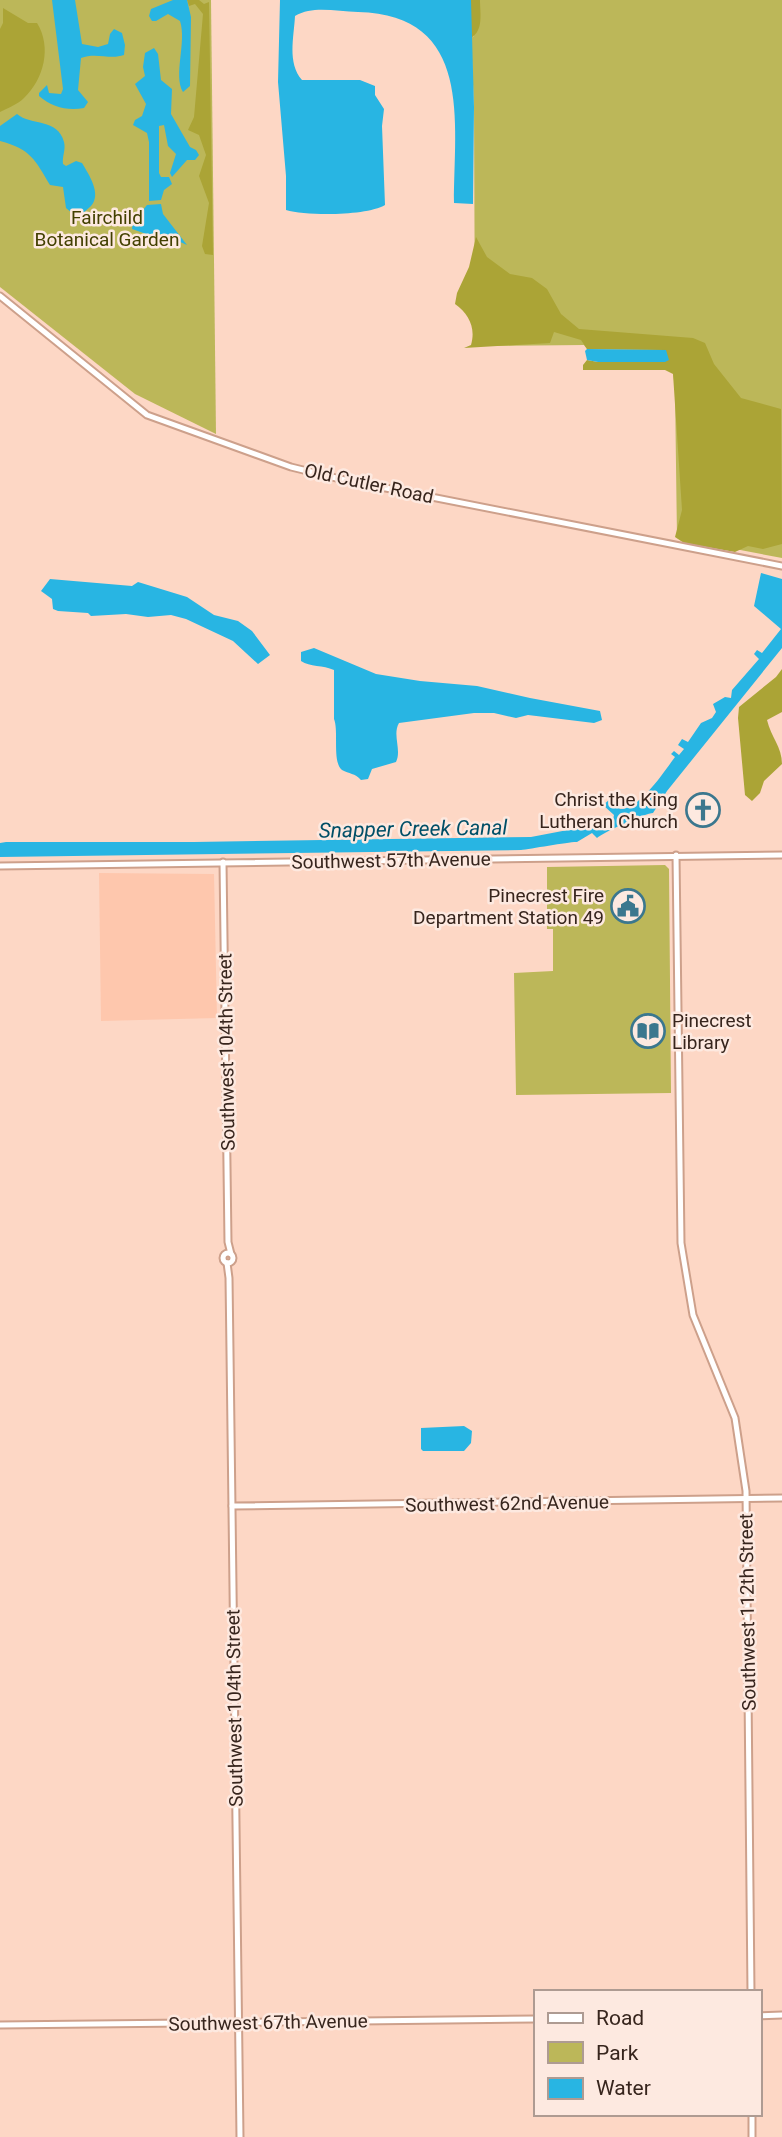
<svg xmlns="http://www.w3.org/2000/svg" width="782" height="2137" viewBox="0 0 782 2137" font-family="Roboto,sans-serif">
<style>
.built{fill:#fec7ad}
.green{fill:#bcb759}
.forest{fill:#aba436}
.water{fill:#28b5e3}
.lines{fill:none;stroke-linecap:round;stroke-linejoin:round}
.secondary-casing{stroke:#cda08b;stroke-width:9}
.secondary{stroke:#fff;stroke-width:5}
.labels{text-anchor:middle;stroke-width:5;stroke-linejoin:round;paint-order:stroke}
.park-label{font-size:19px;fill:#434001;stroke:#fde9e0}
.street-label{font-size:19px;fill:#37251d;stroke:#fde9e0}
.poi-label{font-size:19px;fill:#37251d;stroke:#fde9e0;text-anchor:end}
.water-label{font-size:21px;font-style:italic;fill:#004f67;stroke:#fde9e0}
</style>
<rect width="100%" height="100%" fill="#fdd7c5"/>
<polygon class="built" points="99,873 214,874 217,1018 101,1021"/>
<g class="green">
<polygon points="0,0 211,0 216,434 135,394 0,287"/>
<polygon points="473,0 782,0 782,558 677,538 675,390 673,371 666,350 587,349 584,345 475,346 474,107 471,38 474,36"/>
<polygon points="665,865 669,869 671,1093 516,1095 514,973 553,971 553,929 547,929 547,867"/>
</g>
<g class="forest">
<polygon points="187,0 199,0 204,4 209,2 213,255 205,254 202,246 209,203 199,176 206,155 199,135 188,130 194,117 203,14 195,4 189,6"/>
<path d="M471 0H480C480 13 484 30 471 38Z"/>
<path d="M3 8 28 23H37C52 47 44 79 24 98 18 104 8 108 0 112V29L3 23Z"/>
<path d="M476 237 487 257 510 274 532 278 547 289 561 314 579 329 693 338 705 343 714 364 741 398 781 409 782 544 763 549 748 546 735 552 684 543 675 537 682 510 673 374 665 370H583V365L587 360 598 362 666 350 587 349 581 340 554 332 550 343 464 348 471 345C476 328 469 314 455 304L457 293 469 267Z"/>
<path d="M782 669V712L767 720C771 737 782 747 782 764L764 781 760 793 752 801 745 795 738 718 739 707 776 677Z"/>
</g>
<g class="water">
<path d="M52 0H75L82 44 98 47 108 44 110 34 114 29 122 33 125 45 124 55C110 60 96 52 81 58L78 90 88 102 84 108C67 111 52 107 39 96V93L47 85 49 93 61 94 63 89Z"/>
<path d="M173 0H187L191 17 190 86 183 92C173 75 187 42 180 21L168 14 156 21H152L149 16 151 9Z"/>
<path d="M280 0H471L474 107 473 204 454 203C454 122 474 15 358 12 337 12 314 5 295 16 294 37 287 63 302 80H360L375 86V95L384 109 382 126 385 205C366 216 307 216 286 210V176L278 82Z"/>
<polygon points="154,48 158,54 161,80 172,89 171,114 190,147 196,150 199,155 195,160 187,160 172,177 170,173 176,154 168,146 164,125 159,126 159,173 161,177 169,177 172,184 164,190 161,200 149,201 149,142 147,133 133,125 135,120 142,116 146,104 135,84 145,76 143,67 145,53"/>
<path d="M17 114C31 126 58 118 64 142 66 149 62 157 63 164L66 166 76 161 82 163C89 175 102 194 91 206 88 209 85 211 82 214L72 213 66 208 63 187 50 185C35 160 31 149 0 141V126Z"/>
<polygon points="161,204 163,214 187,245 162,234 152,236 132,229 133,222 147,205"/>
<polygon points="587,349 666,350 669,360 665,362 598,362 587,360 585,351"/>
<path d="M761 573 782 579V648L667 791 653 813C646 813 604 832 597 838L592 833 577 842C573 841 530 849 521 850L0 857V843L6 842H194L531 837 573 829 580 824 586 827 595 821 613 820 614 815 603 805 609 800 620 809C640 809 663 773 675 757L671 754 674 751 679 755 684 749 678 745 682 739 688 742 701 723 712 718 716 712 713 704 725 697 731 698 732 690 759 659 754 654 757 650 762 653 781 629 754 606Z"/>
<polygon points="50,579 132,586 138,582 187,597 214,615 238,621 252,631 270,655 258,664 233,641 186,619 171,615 148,617 126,614 91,616 88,613 58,611 53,609 52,599 41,591"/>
<path d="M314 648 376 674 420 681 477 686 530 698 600 711 602 720 594 723 528 715 516 718 494 713H474L399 723C392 735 402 750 396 762L372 769 368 779 361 780C355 773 349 774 342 770 332 762 339 731 334 719V670C323 665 310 667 301 661V652Z"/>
<polygon points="464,1426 472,1431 471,1443 464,1451 423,1451 421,1449 421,1428"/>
</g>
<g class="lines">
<g class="secondary-casing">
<g id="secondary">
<polyline points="0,296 147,415 291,467 340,479 782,566"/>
<polyline points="676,855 681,1243 693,1315 735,1418 746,1491 751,1992"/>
<polyline points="223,862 228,1242 231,1254"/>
<polyline points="0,866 782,855"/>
<circle cx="228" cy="1258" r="5"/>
<polyline points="227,1263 229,1278 230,1352 240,2137"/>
<polyline points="232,1506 782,1498"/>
<polyline points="759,2016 782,2015"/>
<polyline points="0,2025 535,2019"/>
<polyline points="752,2114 752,2137"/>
</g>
</g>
<use href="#secondary" class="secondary"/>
</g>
<defs>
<g id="church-ring" transform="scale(1.75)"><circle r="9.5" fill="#fde9e0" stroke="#3b778e" stroke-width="1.5"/><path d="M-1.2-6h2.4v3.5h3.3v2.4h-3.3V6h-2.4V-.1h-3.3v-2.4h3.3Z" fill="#3b778e"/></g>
<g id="civic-ring" transform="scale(1.75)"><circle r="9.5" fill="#fde9e0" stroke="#3b778e" stroke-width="1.5"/><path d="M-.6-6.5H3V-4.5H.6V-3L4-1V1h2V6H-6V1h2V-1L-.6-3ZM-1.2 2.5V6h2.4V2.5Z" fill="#3b778e"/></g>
<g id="library-ring" transform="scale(1.75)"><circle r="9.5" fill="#fde9e0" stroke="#3b778e" stroke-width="1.5"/><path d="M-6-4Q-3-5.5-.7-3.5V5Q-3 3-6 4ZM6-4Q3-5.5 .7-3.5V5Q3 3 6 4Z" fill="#3b778e"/></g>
</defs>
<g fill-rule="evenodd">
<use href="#church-ring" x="703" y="810"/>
<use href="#civic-ring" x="628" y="906"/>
<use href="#library-ring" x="648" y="1031"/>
</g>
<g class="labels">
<g class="park-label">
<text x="107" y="224">Fairchild<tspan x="107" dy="22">Botanical Garden</tspan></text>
</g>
<g class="street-label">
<text transform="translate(369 483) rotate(12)" y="7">Old Cutler Road</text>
<text transform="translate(391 860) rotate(-1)" y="7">Southwest 57th Avenue</text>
<text transform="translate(226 1052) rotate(-91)" y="7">Southwest 104th Street</text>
<text transform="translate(507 1503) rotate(-1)" y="7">Southwest 62nd Avenue</text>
<text transform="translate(747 1612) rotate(-91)" y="7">Southwest 112th Street</text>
<text transform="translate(234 1708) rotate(-91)" y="7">Southwest 104th Street</text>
<text transform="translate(268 2022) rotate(-1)" y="7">Southwest 67th Avenue</text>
</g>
<g class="poi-label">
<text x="678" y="806">Christ the King<tspan x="678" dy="22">Lutheran Church</tspan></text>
<text x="604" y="902">Pinecrest Fire<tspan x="604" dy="22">Department Station 49</tspan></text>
<text x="672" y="1027" text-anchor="start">Pinecrest<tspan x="672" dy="22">Library</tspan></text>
</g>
<g class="water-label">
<text transform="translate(413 829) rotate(-1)" y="7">Snapper Creek Canal</text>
</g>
</g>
<rect x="534" y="1990" width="228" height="126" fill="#fde9e0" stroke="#ae9b92" stroke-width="2"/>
<rect x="548" y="2013" width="35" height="10" fill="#ffffff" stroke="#ae9b92" stroke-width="2"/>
<text x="596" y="2025" font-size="21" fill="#37251d">Road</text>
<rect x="548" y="2042" width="35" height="21" fill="#bcb759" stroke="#ae9b92" stroke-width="2"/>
<text x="596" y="2060" font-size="21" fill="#37251d">Park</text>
<rect x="548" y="2078" width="35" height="21" fill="#28b5e3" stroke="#ae9b92" stroke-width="2"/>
<text x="596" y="2095" font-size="21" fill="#37251d">Water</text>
</svg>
